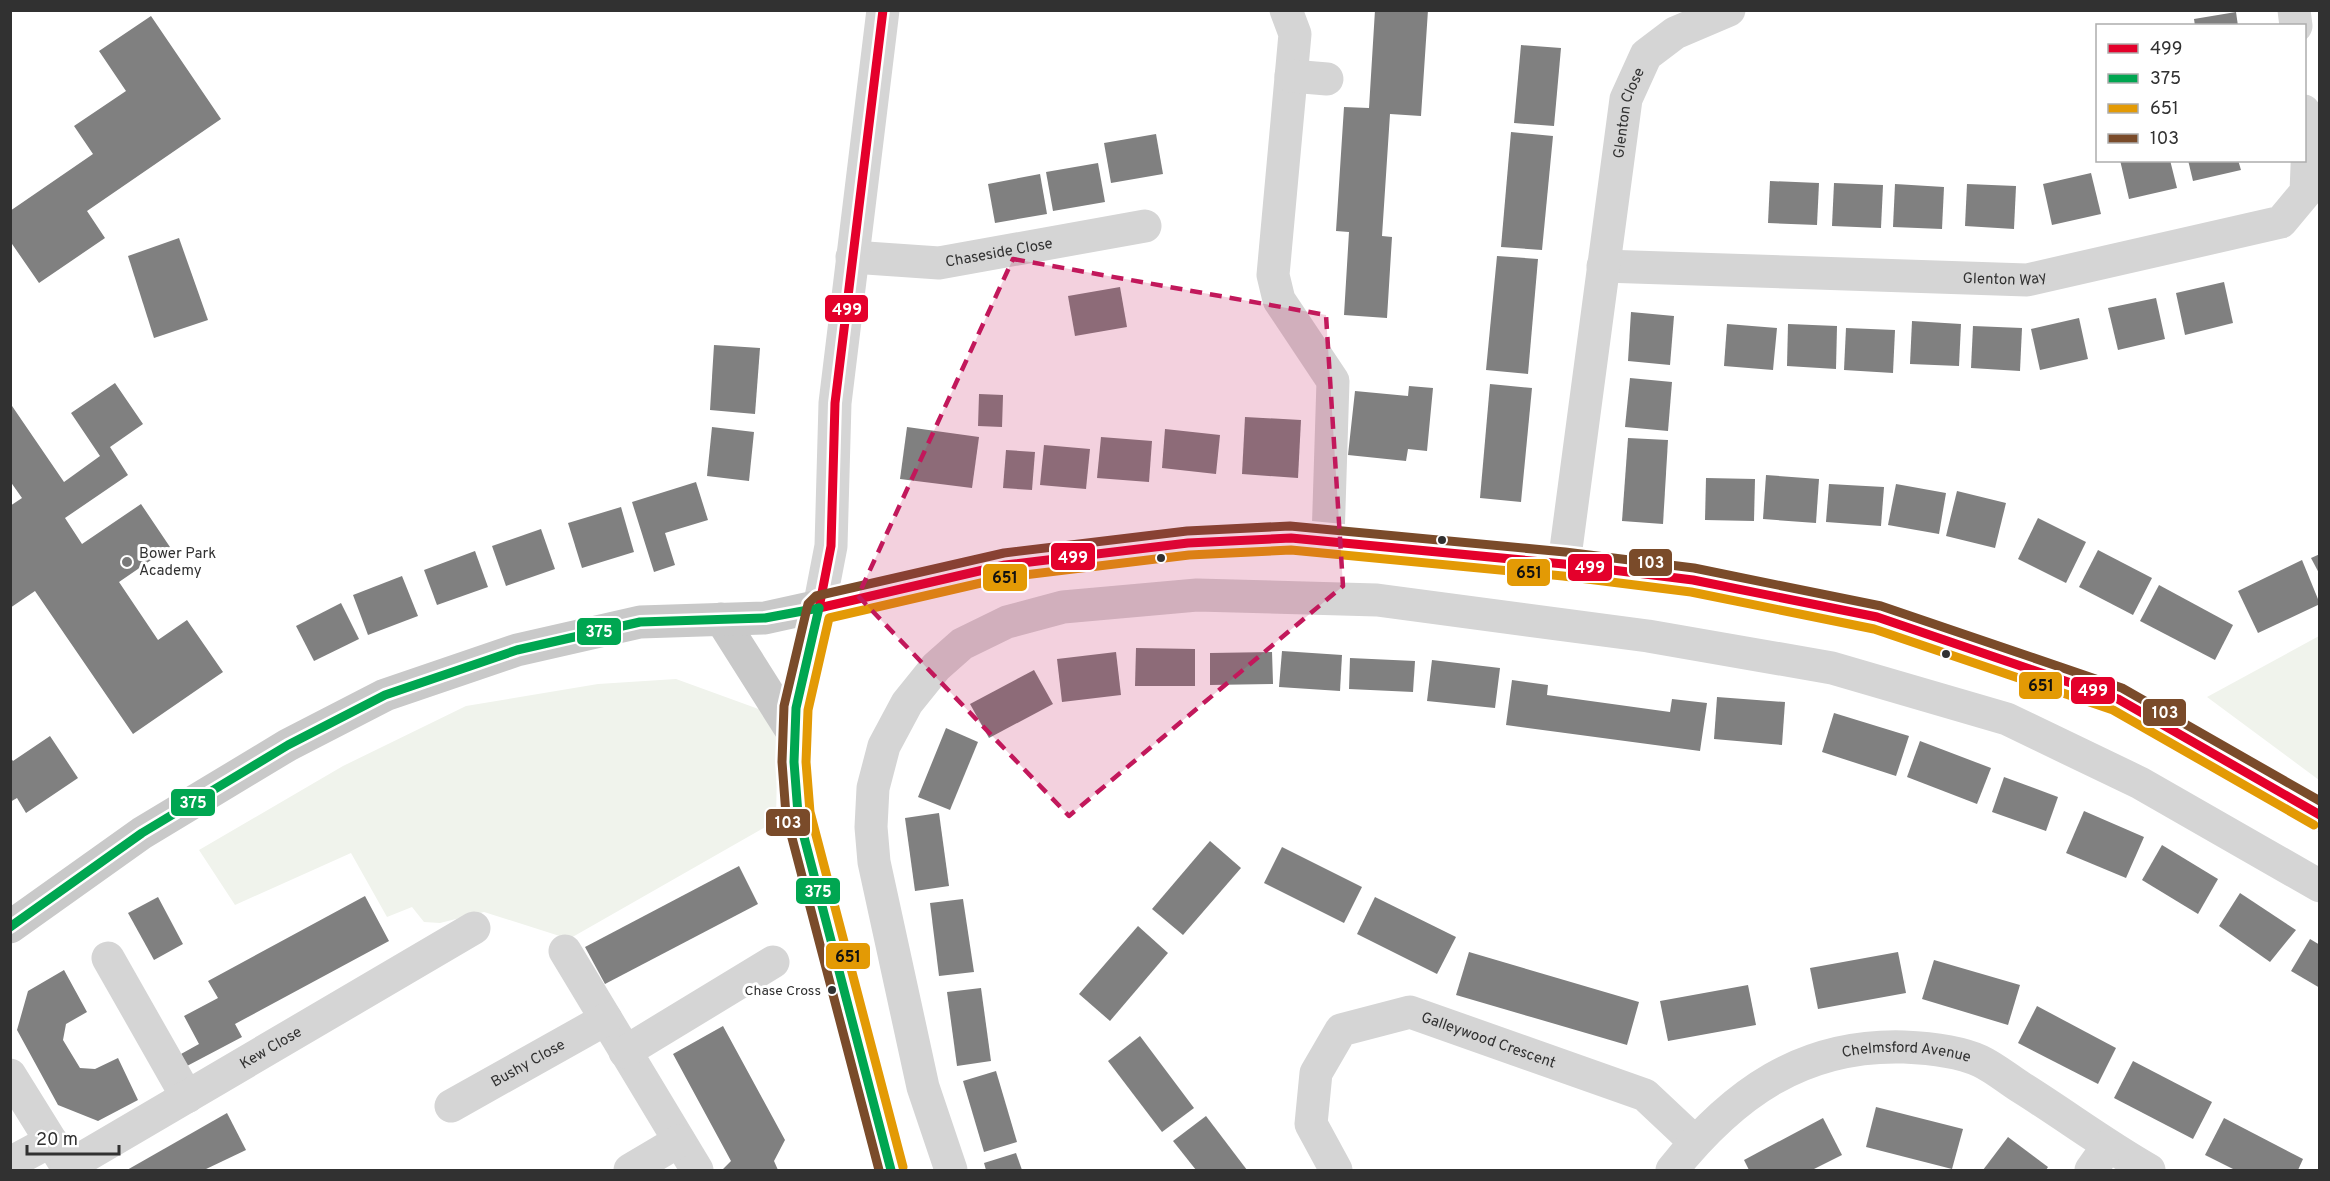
<svg xmlns="http://www.w3.org/2000/svg" width="2330" height="1181" viewBox="0 0 2330 1181" font-family="Overpass,sans-serif">
<style>
.green{fill:#f0f3ec}
.building{fill:#808080}
.lines{fill:none;stroke-linecap:round;stroke-linejoin:round}
.minor{stroke:#d5d5d5;stroke-width:33}
.major{stroke:#c9c9c9;stroke-width:33}
.bus-1-casing{stroke:#fff;stroke-width:14}
.bus-2-casing{stroke:#fff;stroke-width:14}
.bus-3-casing{stroke:#fff;stroke-width:14}
.bus-4-casing{stroke:#fff;stroke-width:14}
.bus-1{stroke:#e4002b;stroke-width:9}
.bus-2{stroke:#00a651;stroke-width:9}
.bus-3{stroke:#e39a05;stroke-width:9}
.bus-4{stroke:#7a4b2a;stroke-width:9}
.marked{fill:#c2185b;fill-opacity:0.2;stroke:#c2185b;stroke-width:4.5;stroke-dasharray:12 8;stroke-linejoin:round}
.bus-dot{fill:#313131;stroke:#fff;stroke-width:2}
.poi-dot{fill:#797979;stroke:#fff;stroke-width:2}
.labels{text-anchor:middle;stroke-width:6;stroke-linejoin:round;paint-order:stroke}
.bus-label{font-size:14px;fill:#313131;stroke:#fff;text-anchor:end}
.street-label{font-size:15px;fill:#313131;stroke:#fff}
.poi-label{font-size:15px;fill:#313131;stroke:#fff;text-anchor:start}
.line-badge{stroke:#fff;stroke-width:2}
.badge-label{font-size:16px;text-anchor:middle;font-weight:bold;fill:#fff}
.pale-badge-label{font-size:16px;text-anchor:middle;font-weight:bold;fill:#111}
</style>
<rect width="100%" height="100%" fill="#fff"/>
<g class="green">
<polygon points="2319,636 2319,780 2207,697"/>
<polygon points="676,679 778,716 776,821 569,939 484,912 440,923 424,922 412,907 387,917 351,853 235,905 199,850 343,766 466,706 598,684"/>
</g>
<g class="building">
<polygon points="1375,10 1428,10 1421,116 1390,114 1382,236 1392,237 1387,318 1344,315 1349,232 1336,231 1344,107 1369,108"/>
<polygon points="2236,12 2238,26 2195,26 2194,19"/>
<polygon points="151,16 221,119 87,211 105,238 39,283 10,241 10,211 93,154 74,126 126,91 99,51"/>
<polygon points="1521,45 1561,48 1554,126 1514,123"/>
<polygon points="1511,132 1553,136 1542,250 1501,247"/>
<polygon points="1156,134 1163,174 1111,183 1104,143"/>
<polygon points="2120,160 2170,160 2177,188 2129,199"/>
<polygon points="2188,160 2238,160 2241,170 2193,181"/>
<polygon points="1098,163 1105,202 1053,211 1046,172"/>
<polygon points="2091,173 2101,214 2052,225 2043,184"/>
<polygon points="1040,174 1047,214 995,223 988,184"/>
<polygon points="1770,181 1819,183 1817,225 1768,223"/>
<polygon points="1834,183 1883,185 1881,228 1832,226"/>
<polygon points="1895,184 1944,187 1942,229 1893,227"/>
<polygon points="1967,184 2016,186 2014,229 1965,226"/>
<polygon points="179,238 208,320 154,338 128,256"/>
<polygon points="1497,256 1538,259 1528,374 1486,370"/>
<polygon points="2224,282 2233,323 2185,335 2176,293"/>
<polygon points="1120,287 1127,327 1075,336 1068,296"/>
<polygon points="2156,298 2165,339 2118,350 2108,308"/>
<polygon points="1631,312 1674,316 1670,365 1628,361"/>
<polygon points="2079,318 2088,359 2040,370 2031,329"/>
<polygon points="1912,321 1961,324 1959,366 1910,364"/>
<polygon points="1727,324 1777,328 1773,370 1724,366"/>
<polygon points="1788,324 1837,326 1836,369 1787,366"/>
<polygon points="1973,326 2022,328 2020,371 1971,368"/>
<polygon points="1846,328 1895,330 1893,373 1844,370"/>
<polygon points="714,345 760,348 755,414 710,410"/>
<polygon points="1630,378 1672,382 1668,431 1625,427"/>
<polygon points="115,383 143,424 110,447 128,475 65,518 82,544 141,504 170,547 119,582 158,640 187,620 223,672 133,734 35,591 10,608 10,506 22,498 10,481 10,403 64,482 100,456 71,413"/>
<polygon points="1490,384 1532,388 1521,502 1480,498"/>
<polygon points="1409,386 1433,388 1427,451 1408,449 1406,461 1348,455 1355,391 1408,396"/>
<polygon points="979,394 1003,395 1002,427 978,426"/>
<polygon points="1245,417 1301,420 1298,478 1242,474"/>
<polygon points="712,427 754,432 749,481 707,476"/>
<polygon points="907,427 979,437 972,488 900,479"/>
<polygon points="1165,429 1220,435 1216,474 1162,468"/>
<polygon points="1101,437 1152,441 1149,482 1097,478"/>
<polygon points="1628,438 1668,440 1663,524 1622,521"/>
<polygon points="1044,445 1090,449 1086,489 1040,485"/>
<polygon points="1006,450 1035,452 1032,490 1003,488"/>
<polygon points="1766,475 1819,479 1816,523 1763,519"/>
<polygon points="1706,478 1755,479 1754,521 1705,520"/>
<polygon points="696,482 708,520 665,533 675,565 654,572 632,502"/>
<polygon points="1829,484 1884,487 1881,526 1826,522"/>
<polygon points="1896,484 1946,493 1939,534 1888,525"/>
<polygon points="1957,491 2006,503 1995,548 1946,536"/>
<polygon points="621,507 634,552 582,568 568,523"/>
<polygon points="2038,518 2086,542 2066,583 2018,559"/>
<polygon points="541,529 555,569 506,586 492,546"/>
<polygon points="2098,550 2152,578 2133,615 2079,587"/>
<polygon points="475,551 488,587 437,605 424,570"/>
<polygon points="2320,554 2320,575 2311,558"/>
<polygon points="2302,560 2320,604 2258,633 2238,591"/>
<polygon points="402,576 418,616 368,635 353,595"/>
<polygon points="2159,585 2233,625 2215,660 2140,621"/>
<polygon points="341,603 359,639 314,661 296,626"/>
<polygon points="1136,648 1195,649 1195,686 1135,686"/>
<polygon points="1282,651 1342,655 1340,691 1279,687"/>
<polygon points="1116,652 1121,695 1062,702 1057,659"/>
<polygon points="1272,652 1273,684 1210,685 1210,653"/>
<polygon points="1350,658 1415,661 1413,692 1349,689"/>
<polygon points="1432,660 1500,668 1495,708 1427,701"/>
<polygon points="1034,670 1053,704 989,738 970,704"/>
<polygon points="1512,680 1548,685 1547,695 1670,712 1672,699 1707,703 1700,751 1506,725"/>
<polygon points="1717,697 1785,702 1782,745 1714,739"/>
<polygon points="1834,713 1909,736 1896,776 1822,752"/>
<polygon points="946,728 978,742 950,810 918,797"/>
<polygon points="50,736 78,778 26,813 17,798 10,802 10,757 13,761"/>
<polygon points="1920,741 1991,768 1977,804 1907,777"/>
<polygon points="2004,777 2058,797 2046,831 1992,812"/>
<polygon points="2084,811 2144,837 2126,878 2066,853"/>
<polygon points="939,813 949,886 915,891 905,818"/>
<polygon points="1210,841 1241,868 1183,935 1152,909"/>
<polygon points="2162,845 2218,879 2198,914 2142,880"/>
<polygon points="1282,847 1362,887 1344,923 1264,883"/>
<polygon points="739,866 758,904 605,984 585,947"/>
<polygon points="2240,893 2296,930 2270,962 2219,926"/>
<polygon points="365,896 389,941 235,1024 242,1037 187,1066 181,1054 199,1044 184,1016 218,998 208,981"/>
<polygon points="158,897 183,944 154,960 128,913"/>
<polygon points="1375,897 1456,937 1437,974 1357,934"/>
<polygon points="963,899 974,972 939,976 930,903"/>
<polygon points="1138,926 1168,953 1110,1021 1079,994"/>
<polygon points="2310,939 2320,945 2320,988 2291,971"/>
<polygon points="1469,952 1639,1002 1627,1045 1456,995"/>
<polygon points="1898,952 1906,993 1818,1009 1810,968"/>
<polygon points="1934,960 2020,985 2008,1025 1922,999"/>
<polygon points="64,970 87,1012 66,1024 63,1040 80,1068 95,1069 118,1058 138,1100 98,1121 58,1105 17,1030 28,991"/>
<polygon points="1748,985 1756,1025 1668,1041 1660,1001"/>
<polygon points="981,988 991,1061 957,1066 947,992"/>
<polygon points="2037,1006 2116,1048 2098,1084 2018,1043"/>
<polygon points="723,1026 785,1140 774,1161 778,1170 722,1170 731,1161 673,1054"/>
<polygon points="1140,1036 1194,1108 1162,1132 1108,1061"/>
<polygon points="2133,1061 2212,1102 2193,1139 2114,1098"/>
<polygon points="996,1071 1017,1142 984,1152 963,1081"/>
<polygon points="1876,1107 1963,1129 1952,1169 1866,1147"/>
<polygon points="227,1113 246,1150 204,1170 127,1170"/>
<polygon points="1206,1116 1247,1170 1196,1170 1173,1141"/>
<polygon points="1823,1118 1842,1155 1812,1170 1749,1170 1744,1160"/>
<polygon points="2224,1118 2303,1159 2298,1170 2235,1170 2205,1155"/>
<polygon points="2008,1137 2048,1167 2046,1170 1983,1170"/>
<polygon points="1016,1153 1022,1170 986,1170 984,1163"/>
</g>
<g class="lines">
<g class="minor">
<polyline points="1286,10 1295,34 1273,275 1279,300 1333,381 1328,540"/>
<polyline points="2294,10 2296,26"/>
<polyline points="1291,76 1327,79"/>
<path id="s1" d="M852 257 939 263 1145 226"/>
<path id="s2" d="M1603 266 2027 280 2281 222 2306 192 2308 142 2304 111"/>
<path id="s3" d="M1564 564 1626 99 1646 55 1675 33 1729 10"/>
<polyline points="819,608 831,546 835,403 883,10"/>
<polyline points="565,951 697,1170"/>
<polyline points="108,958 187,1097"/>
<polyline points="625,1052 773,962"/>
<polyline points="10,1075 69,1170"/>
<path id="s4" d="M451 1106 606 1019"/>
<polyline points="10,1163 51,1141"/>
<path id="s5" d="M67 1167 474 928"/>
<polyline points="630,1170 679,1141"/>
<polyline points="951,1170 923,1087 874,862 871,827 873,788 884,746 907,703 936,667 962,644 1007,622 1063,607 1197,595 1377,600 1648,636 1832,668 2007,719 2140,783 2320,886"/>
<path id="s6" d="M1336 1170 1311 1124 1316 1073 1341 1030 1410 1012 1645 1095 1695 1142"/>
<path id="s7" d="M1672 1170C1733 1094 1802 1044 1904 1047 1927 1048 1958 1051 1980 1061 1995 1068 2009 1080 2022 1088 2065 1115 2105 1145 2149 1170"/>
<polyline points="2091,1170 2108,1146"/>
</g>
<g class="major">
<polyline points="819,608 796,708 794,762 798,814 891,1170"/>
<polyline points="721,619 795,736"/>
<polyline points="10,927 142,833 288,745 385,695 517,650 640,622 765,618 1005,565 1188,543 1291,538 1328,540 1693,580 1877,617 2118,699 2320,815"/>
</g>
<g class="bus-1-casing">
<g id="bus-1">
<polyline points="819,608 1005,565 1188,543 1291,538 1564,564 1693,580 1877,617 2118,699 2320,815"/>
<polyline points="819,608 831,546 835,403 883,10"/>
</g>
</g>
<g class="bus-2-casing">
<g id="bus-2">
<polyline points="819,608 796,708 794,762 798,814 891,1170"/>
<polyline points="10,927 142,833 288,745 385,695 517,650 640,622 765,618 819,608"/>
</g>
</g>
<g class="bus-3-casing">
<polyline id="bus-3" points="903,1167 810,812 806,762 808,710 829,618 1007,577 1189,555 1291,550 1563,576 1691,592 1874,629 2113,710 2314,825"/>
</g>
<g class="bus-4-casing">
<polyline id="bus-4" points="879,1170 786,815 782,762 784,706 808,604 816,596 1004,553 1187,531 1290,526 1565,552 1694,568 1881,606 2122,688 2320,801"/>
</g>
<use href="#bus-1" class="bus-1"/>
<use href="#bus-2" class="bus-2"/>
<use href="#bus-3" class="bus-3"/>
<use href="#bus-4" class="bus-4"/>
</g>
<path class="marked" d="M1013 259 1326 315 1343 586 1069 816 858 596Z"/>
<g class="bus-dot">
<circle cx="1442" cy="540" r="5"/>
<circle cx="1161" cy="558" r="5"/>
<circle cx="1946" cy="654" r="5"/>
<circle cx="832" cy="990" r="5"/>
</g>
<circle class="poi-dot" cx="127" cy="562" r="6"/>
<g class="labels">
<g class="bus-label">
<text x="821" y="995">Chase Cross</text>
</g>
<g class="street-label">
<text dy="5" stroke="none"><textPath href="#s3" startOffset="456">Glenton Close</textPath></text>
<text dy="5" stroke="none"><textPath href="#s1" startOffset="148">Chaseside Close</textPath></text>
<text dy="5" stroke="none"><textPath href="#s2" startOffset="402">Glenton Way</textPath></text>
<text dy="5" stroke="none"><textPath href="#s6" startOffset="308">Galleywood Crescent</textPath></text>
<text dy="5" stroke="none"><textPath href="#s5" startOffset="236">Kew Close</textPath></text>
<text dy="5" stroke="none"><textPath href="#s7" startOffset="276">Chelmsford Avenue</textPath></text>
<text dy="5" stroke="none"><textPath href="#s4" startOffset="88">Bushy Close</textPath></text>
</g>
<g class="poi-label">
<text x="139" y="558">Bower Park<tspan x="139" dy="17">Academy</tspan></text>
</g>
</g>
<g class="line-badge">
<rect x="824" y="294" width="45" height="29" rx="6" fill="#e4002b"/>
<rect x="1050" y="542" width="46" height="29" rx="6" fill="#e4002b"/>
<rect x="1628" y="548" width="45" height="29" rx="6" fill="#7a4b2a"/>
<rect x="1567" y="553" width="46" height="29" rx="6" fill="#e4002b"/>
<rect x="1506" y="558" width="45" height="29" rx="6" fill="#e39a05"/>
<rect x="982" y="563" width="46" height="29" rx="6" fill="#e39a05"/>
<rect x="576" y="617" width="46" height="29" rx="6" fill="#00a651"/>
<rect x="2018" y="671" width="45" height="29" rx="6" fill="#e39a05"/>
<rect x="2070" y="676" width="46" height="29" rx="6" fill="#e4002b"/>
<rect x="2142" y="698" width="45" height="29" rx="6" fill="#7a4b2a"/>
<rect x="170" y="788" width="46" height="29" rx="6" fill="#00a651"/>
<rect x="765" y="808" width="46" height="29" rx="6" fill="#7a4b2a"/>
<rect x="795" y="877" width="46" height="28" rx="6" fill="#00a651"/>
<rect x="825" y="942" width="46" height="28" rx="6" fill="#e39a05"/>
</g>
<g class="badge-label">
<text x="847" y="315">499</text>
<text x="1073" y="563">499</text>
<text x="1651" y="568">103</text>
<text x="1590" y="573">499</text>
<text x="599" y="637">375</text>
<text x="2093" y="696">499</text>
<text x="2165" y="718">103</text>
<text x="193" y="808">375</text>
<text x="788" y="828">103</text>
<text x="818" y="897">375</text>
</g>
<g class="pale-badge-label">
<text x="1529" y="578">651</text>
<text x="1005" y="583">651</text>
<text x="2041" y="691">651</text>
<text x="848" y="962">651</text>
</g>
<rect width="2330" height="1181" fill="none" stroke="#313131" stroke-width="24"/>
<rect x="2096" y="24" width="210" height="138" fill="#ffffff" stroke="#adadad" stroke-width="1.5"/>
<rect x="2108" y="44" width="30" height="9" fill="#e4002b" stroke="#adadad" stroke-width="1.5"/>
<text x="2150" y="54" font-size="18" fill="#313131">499</text>
<rect x="2108" y="74" width="30" height="9" fill="#00a651" stroke="#adadad" stroke-width="1.5"/>
<text x="2150" y="84" font-size="18" fill="#313131">375</text>
<rect x="2108" y="104" width="30" height="9" fill="#e39a05" stroke="#adadad" stroke-width="1.5"/>
<text x="2150" y="114" font-size="18" fill="#313131">651</text>
<rect x="2108" y="134" width="30" height="9" fill="#7a4b2a" stroke="#adadad" stroke-width="1.5"/>
<text x="2150" y="144" font-size="18" fill="#313131">103</text>
<path d="M27 1145v9h92v-9" fill="none" stroke="#313131" stroke-width="3"/>
<text x="36" y="1145" font-size="18" fill="#313131" stroke="#ffffff" stroke-width="4.5" paint-order="stroke">20 m</text>
</svg>
